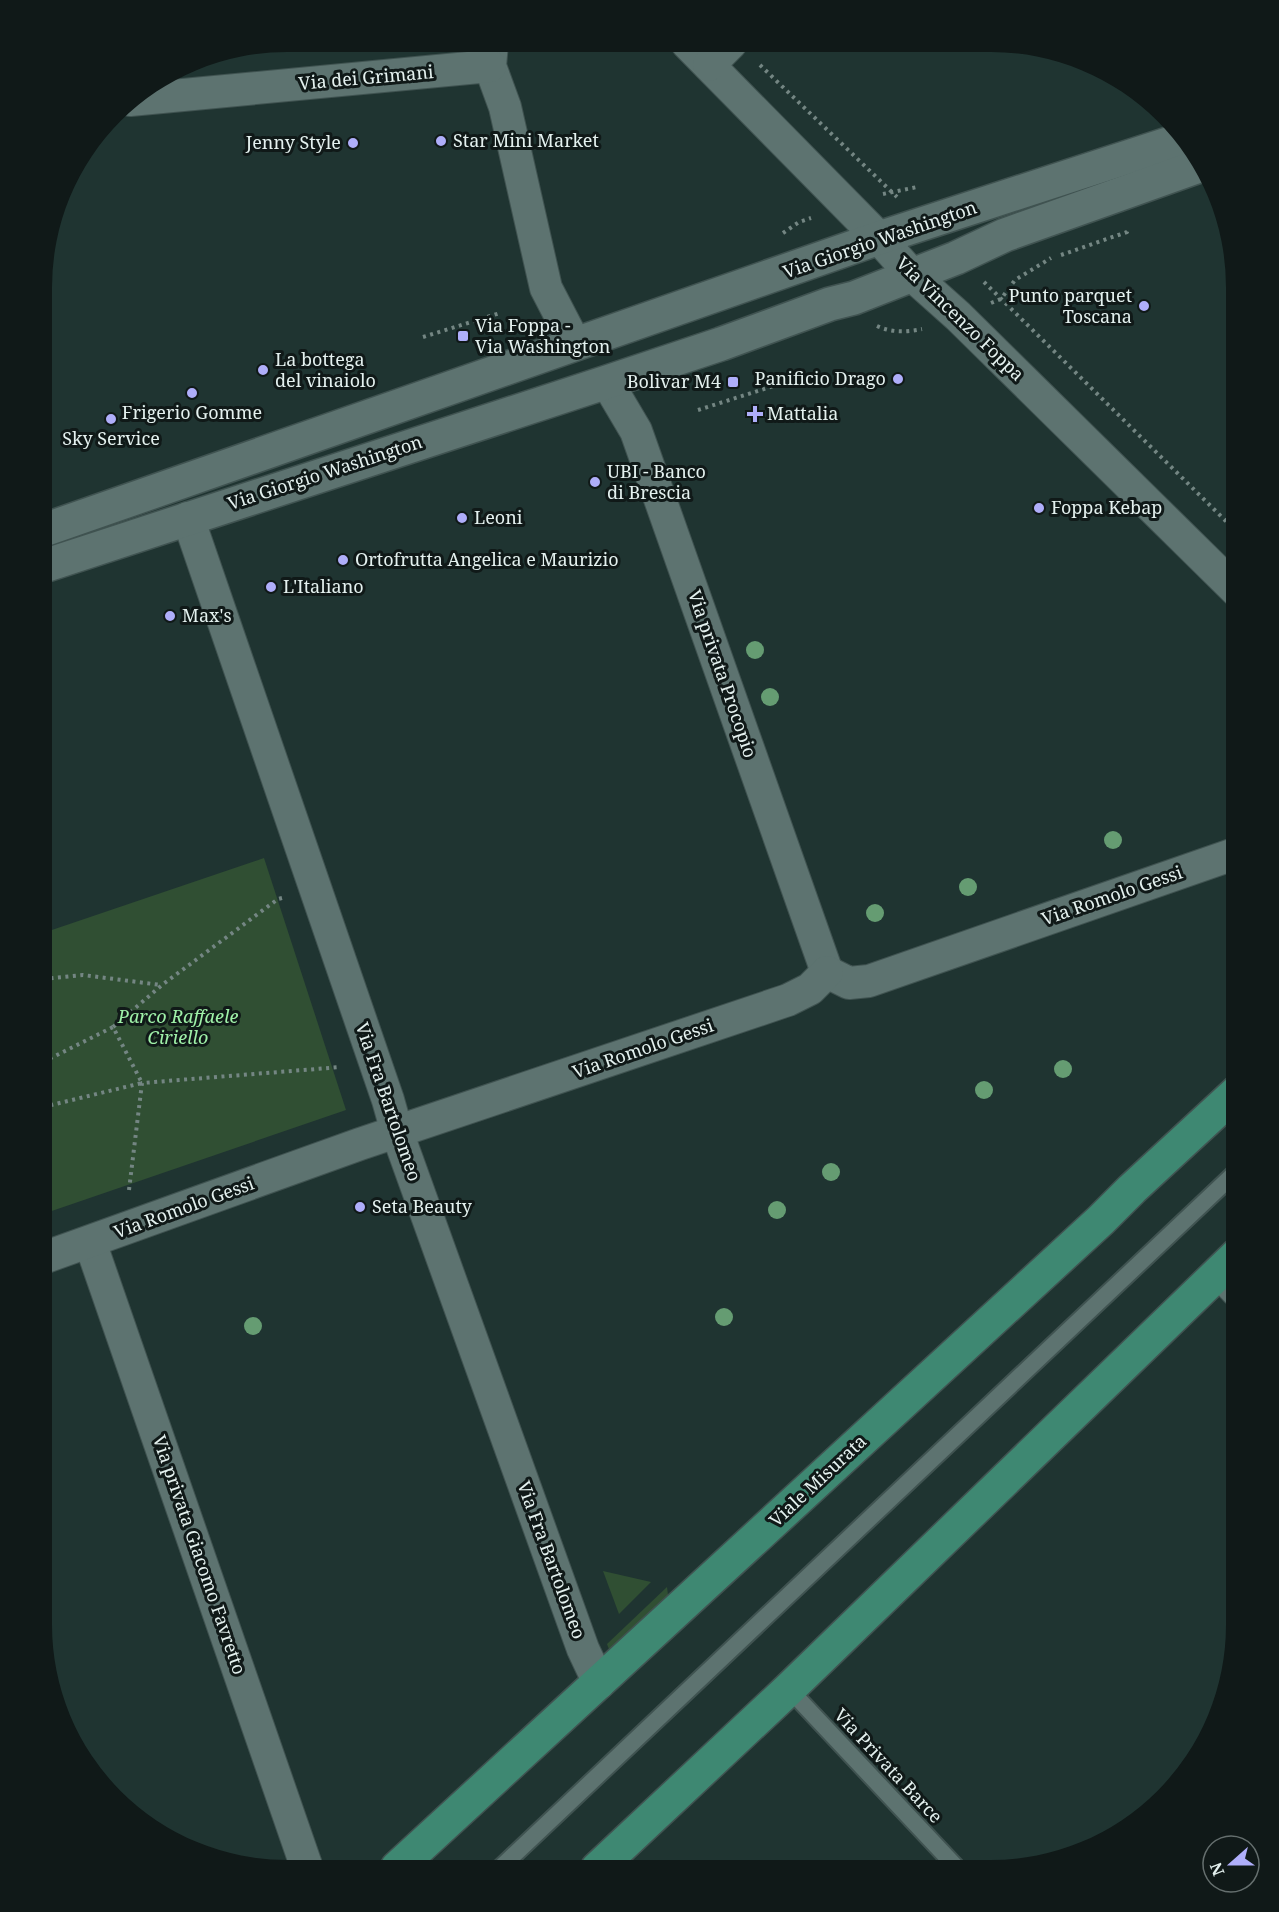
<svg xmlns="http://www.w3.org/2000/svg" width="1279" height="1912" viewBox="0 0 1279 1912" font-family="'Noto Serif',serif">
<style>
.green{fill:#304f33}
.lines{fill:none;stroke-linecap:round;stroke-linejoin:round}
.lane-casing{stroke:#405351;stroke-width:20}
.street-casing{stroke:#405351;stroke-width:34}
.secondary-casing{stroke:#405351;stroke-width:36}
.primary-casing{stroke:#405351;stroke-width:36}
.path{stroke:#748683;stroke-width:4;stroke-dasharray:3 4.5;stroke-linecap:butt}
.lane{stroke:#5d7370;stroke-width:16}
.street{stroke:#5d7370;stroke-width:32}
.secondary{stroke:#5d7370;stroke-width:33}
.primary{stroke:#3e8872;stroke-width:33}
.tree{fill:#659c72}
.poi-dot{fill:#afaefa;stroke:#101918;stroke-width:2}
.labels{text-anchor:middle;stroke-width:6;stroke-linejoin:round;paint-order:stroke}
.street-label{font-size:18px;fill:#e4f1ef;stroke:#101918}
.poi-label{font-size:18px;fill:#e4f1ef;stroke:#101918;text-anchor:start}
.park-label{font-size:18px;font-style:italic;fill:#9ff1a8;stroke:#101918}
</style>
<rect width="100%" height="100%" fill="#1f3431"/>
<g class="green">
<polygon points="264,858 346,1110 43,1214 43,933"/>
<polygon points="603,1571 651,1582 619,1614"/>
<polygon points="667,1587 669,1603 612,1657 607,1644"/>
</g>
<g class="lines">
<g class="lane-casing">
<g id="lane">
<polyline points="789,1689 959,1870"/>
<polyline points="499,1869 1237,1171"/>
</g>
</g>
<g class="street-casing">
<g id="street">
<polyline points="492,43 490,66 505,107 546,288 575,344"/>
<polyline points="687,43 879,238 912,275 958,316 1237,591"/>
<polyline points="709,65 731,43"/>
<polyline points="130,100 490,66"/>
<polyline points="607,382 636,431 827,972"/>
<polyline points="188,518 388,1100 397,1132 583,1649 599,1683"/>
<polyline points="827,972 849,983 869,981 1237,853"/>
<polyline points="90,1242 307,1868"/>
<polyline points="43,1258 360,1144 788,1000 810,989 827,972"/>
<polyline points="1219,1272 1237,1291"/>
</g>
</g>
<g class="secondary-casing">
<g id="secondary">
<polyline points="44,530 879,238 1186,138"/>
<polyline points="44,566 607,382 721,344 830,304 854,298 956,258 1005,235 1202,165"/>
</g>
</g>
<g class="primary-casing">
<g id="primary">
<polyline points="397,1868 1101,1220 1132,1189 1237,1092"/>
<polyline points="597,1869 789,1689 1237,1255"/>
</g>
</g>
<g class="path">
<polyline points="760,65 897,197"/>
<polyline points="883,194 917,187"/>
<polyline points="783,233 799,222 811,218"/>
<polyline points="1061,255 1127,232 1128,229"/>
<polyline points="984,282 1237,532"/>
<polyline points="991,303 1001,299 1015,280 1051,258"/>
<path d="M877 326C892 333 907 332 922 329"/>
<polyline points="423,337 500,313"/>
<polyline points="698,410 789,381"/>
<polyline points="43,979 83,975 161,985"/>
<polyline points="43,1062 113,1027"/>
<polyline points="43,1107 142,1083 113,1027 162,985 278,899 282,898"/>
<polyline points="129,1190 142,1083 341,1067"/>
</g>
<use href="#lane" class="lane"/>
<use href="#street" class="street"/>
<use href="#secondary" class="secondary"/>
<use href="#primary" class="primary"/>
</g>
<g class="tree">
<circle cx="755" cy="650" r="9"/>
<circle cx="770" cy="697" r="9"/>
<circle cx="1113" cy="840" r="9"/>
<circle cx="968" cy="887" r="9"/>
<circle cx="875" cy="913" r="9"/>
<circle cx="1063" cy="1069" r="9"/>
<circle cx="984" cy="1090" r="9"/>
<circle cx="831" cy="1172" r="9"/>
<circle cx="777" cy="1210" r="9"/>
<circle cx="724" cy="1317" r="9"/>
<circle cx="253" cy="1326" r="9"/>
</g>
<g class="poi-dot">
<circle cx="441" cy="141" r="6"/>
<circle cx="353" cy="143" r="6"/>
<circle cx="1144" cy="306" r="6"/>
<rect x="457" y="330" width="12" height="12" rx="3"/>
<circle cx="263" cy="370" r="6"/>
<circle cx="898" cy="379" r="6"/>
<rect x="727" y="376" width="12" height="12" rx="3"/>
<circle cx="192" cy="393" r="6"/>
<path d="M752 405h6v6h6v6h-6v6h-6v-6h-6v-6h6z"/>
<circle cx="111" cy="419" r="6"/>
<circle cx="595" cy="482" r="6"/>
<circle cx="1039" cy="508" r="6"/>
<circle cx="462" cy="518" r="6"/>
<circle cx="343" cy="560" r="6"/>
<circle cx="271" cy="587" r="6"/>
<circle cx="170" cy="616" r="6"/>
<circle cx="360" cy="1207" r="6"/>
</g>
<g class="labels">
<g class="street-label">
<text transform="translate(366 78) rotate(-5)" y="6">Via dei Grimani</text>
<text transform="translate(880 240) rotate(-19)" y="6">Via Giorgio Washington</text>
<text transform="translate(960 319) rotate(44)" y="6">Via Vincenzo Foppa</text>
<text transform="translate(325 473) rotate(-18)" y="6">Via Giorgio Washington</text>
<text transform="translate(722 674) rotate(71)" y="6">Via privata Procopio</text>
<text transform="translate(1112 896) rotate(-19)" y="6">Via Romolo Gessi</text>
<text transform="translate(643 1049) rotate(-19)" y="6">Via Romolo Gessi</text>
<text transform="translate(388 1102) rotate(71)" y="6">Via Fra Bartolomeo</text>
<text transform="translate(184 1208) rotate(-20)" y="6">Via Romolo Gessi</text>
<text transform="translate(818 1481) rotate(-43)" y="6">Viale Misurata</text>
<text transform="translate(199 1555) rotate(71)" y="6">Via privata Giacomo Favretto</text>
<text transform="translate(551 1560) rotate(70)" y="6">Via Fra Bartolomeo</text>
<text transform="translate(888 1766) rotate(47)" y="6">Via Privata Barce</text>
</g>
<g class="poi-label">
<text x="453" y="147">Star Mini Market</text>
<text x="341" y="149" text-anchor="end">Jenny Style</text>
<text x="1132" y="302" text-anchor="end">Punto parquet<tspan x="1132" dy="21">Toscana</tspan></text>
<text x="475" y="332">Via Foppa -<tspan x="475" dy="21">Via Washington</tspan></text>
<text x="275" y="366">La bottega<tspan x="275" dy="21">del vinaiolo</tspan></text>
<text x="886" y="385" text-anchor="end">Panificio Drago</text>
<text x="721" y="388" text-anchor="end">Bolivar M4</text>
<text x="192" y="419" text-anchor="middle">Frigerio Gomme</text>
<text x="767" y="420">Mattalia</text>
<text x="111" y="445" text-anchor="middle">Sky Service</text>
<text x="607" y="478">UBI - Banco<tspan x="607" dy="21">di Brescia</tspan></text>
<text x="1051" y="514">Foppa Kebap</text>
<text x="474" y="524">Leoni</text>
<text x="355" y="566">Ortofrutta Angelica e Maurizio</text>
<text x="283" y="593">L'Italiano</text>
<text x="182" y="622">Max's</text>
<text x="372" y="1213">Seta Beauty</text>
</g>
<g class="park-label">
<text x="178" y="1023">Parco Raffaele<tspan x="178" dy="21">Ciriello</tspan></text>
</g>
</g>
<path d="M0 0H1279V1912H0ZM287 52H991A235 235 0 0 1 1226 287V1625A235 235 0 0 1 991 1860H287A235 235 0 0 1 52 1625V287A235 235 0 0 1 287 52Z" fill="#101918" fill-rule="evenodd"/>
<g transform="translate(1231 1864) rotate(249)"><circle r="28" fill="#101918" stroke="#656f6e" stroke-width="1.5"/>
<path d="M0-4.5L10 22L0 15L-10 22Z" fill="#afaefa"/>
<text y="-9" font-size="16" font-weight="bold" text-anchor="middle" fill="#e4f1ef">N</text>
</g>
</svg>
